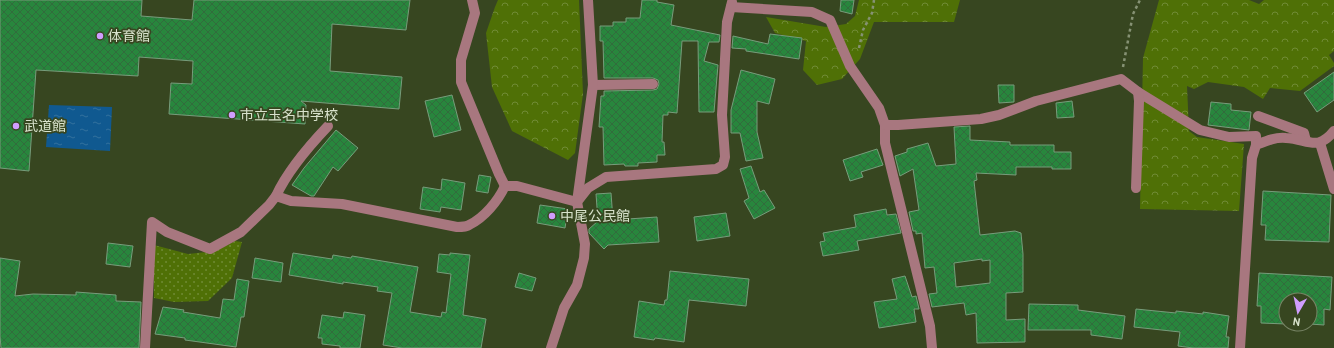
<svg xmlns="http://www.w3.org/2000/svg" width="1334" height="348" viewBox="0 0 1334 348" font-family="'PT Sans','Noto Sans JP',sans-serif">
<style>
.grass{fill:url(#grass-dots)}
.forest{fill:url(#forest-crowns)}
.water{fill:url(#water-ripples)}
.building{fill:url(#building-cross-hatch);stroke:#779c7b;fill-rule:evenodd}
.lines{fill:none;stroke-linecap:round;stroke-linejoin:round}
.path{stroke:#869274;stroke-width:2.5;stroke-dasharray:3 3;stroke-linecap:butt}
.minor{stroke:#a8777f;stroke-width:10}
.poi-dot{fill:#d09dfe;stroke:#374620;stroke-width:1.5}
.labels{text-anchor:middle;stroke-width:3.5;stroke-linejoin:round;paint-order:stroke}
.poi-label{font-size:14px;fill:#d8e2cc;stroke:#374620;text-anchor:start}
</style>
<defs>
<pattern id="grass-dots" width="8" height="8" patternUnits="userSpaceOnUse"><rect width="8" height="8" fill="#4f7006"/><path d="M2 2h.1M6 6h.1" fill="none" stroke="#708b35" stroke-width="1.8" stroke-linecap="round"/></pattern>
<pattern id="forest-crowns" width="20" height="18" patternUnits="userSpaceOnUse"><rect width="20" height="18" fill="#4f7006"/><path d="M2 6a3 3 0 1 1 6 0M12 15a3 3 0 1 1 6 0" fill="none" stroke="#708b35"/></pattern>
<pattern id="water-ripples" width="26" height="14" patternUnits="userSpaceOnUse"><rect width="26" height="14" fill="#105990"/><path d="M2 4q2-2 4 0t4 0M15 11q2-2 4 0t4 0" fill="none" stroke="#32719e"/></pattern>
<pattern id="building-cross-hatch" width="8" height="8" patternUnits="userSpaceOnUse"><rect width="8" height="8" fill="#28863d"/><path d="M0 0l8 8M0 8l8-8" fill="none" stroke="#326c3d"/></pattern>
</defs>
<rect width="100%" height="100%" fill="#374620"/>
<polygon class="grass" points="235,241 242,242 232,278 208,301 174,302 154,298 154,245 188,254 216,251"/>
<g class="forest">
<polygon points="498,0 579,0 583,94 575,153 568,160 512,131 492,87 486,33 495,7"/>
<polygon points="859,0 960,0 954,22 874,22 860,59 842,79 817,85 803,70 806,41 775,33 766,17 826,27 846,24 855,16"/>
<polygon points="1159,0 1249,0 1259,4 1264,0 1334,0 1334,51 1329,55 1334,63 1334,66 1300,91 1270,88 1263,99 1244,87 1208,82 1194,89 1187,86 1189,131 1197,137 1244,144 1239,211 1140,209 1143,58"/>
</g>
<polygon class="water" points="49,105 112,107 110,151 46,147"/>
<g class="building">
<polygon points="0,0 142,0 141,16 192,20 194,0 410,0 406,30 332,24 330,71 402,77 399,109 301,101 306,105 305,124 169,114 171,83 192,84 193,61 139,57 138,76 36,70 29,171 0,168"/>
<polygon points="642,0 657,0 657,2 674,5 671,25 720,35 719,42 709,42 704,61 718,65 714,112 699,112 698,41 682,41 677,113 668,112 668,115 663,115 662,142 664,142 665,155 657,155 657,162 638,163 638,166 625,166 624,164 604,165 603,127 599,127 601,96 604,96 604,91 653,90 657,89 659,84 658,80 653,78 604,78 603,41 600,41 600,26 613,26 613,22 626,22 626,18 640,18"/>
<polygon points="841,0 854,0 852,14 840,11"/>
<polygon points="770,34 802,38 799,59 746,51 746,49 732,48 733,36 768,44"/>
<polygon points="741,70 775,79 769,104 757,101 757,132 763,158 746,161 740,133 731,133 731,110"/>
<polygon points="1334,72 1334,100 1317,112 1304,93"/>
<polygon points="998,85 1014,85 1014,102 999,103"/>
<polygon points="452,95 461,130 434,137 425,101"/>
<polygon points="1072,101 1074,117 1057,118 1056,103"/>
<polygon points="1211,102 1231,104 1231,110 1251,112 1249,130 1208,125"/>
<path d="M970 126V140L1010 142V145H1054V152H1071V169H1052V167H1016V175L976 173 977 180 974 181 980 235 1015 231 1021 233 1023 254V292L1006 293V320L1025 319V342L977 343 976 313 966 315 964 303 932 307 929 294 937 293 934 267 925 268 922 233 916 234V231H913L909 212 919 210 913 169 900 176 895 156 907 152V149L928 143 936 166 956 164 954 127ZM982 259V261L990 260V283L956 287 954 263Z"/>
<polygon points="336,130 358,148 338,171 333,167 314,196 311,196 292,185 304,168"/>
<polygon points="877,149 883,165 861,172 863,177 850,181 843,160"/>
<polygon points="751,166 760,192 764,190 775,208 754,219 744,201 749,198 740,169"/>
<polygon points="479,175 491,177 488,193 476,191"/>
<polygon points="442,179 465,183 461,210 441,207 440,212 420,209 423,187 441,190"/>
<polygon points="1263,191 1331,195 1329,242 1265,240 1266,225 1261,225"/>
<polygon points="611,193 613,220 657,217 659,242 608,245 604,249 589,233 589,229 598,221 596,194"/>
<polygon points="540,205 568,209 565,228 537,223"/>
<polygon points="886,209 887,215 896,214 901,233 857,241 859,250 823,256 820,242 825,241 823,233 856,227 854,215"/>
<polygon points="726,213 730,236 697,241 694,217"/>
<polygon points="108,243 133,246 130,267 106,264"/>
<polygon points="293,253 332,259 333,255 351,258 352,256 418,267 410,312 441,317 442,312 446,313 451,274 437,272 439,254 450,255 450,253 470,255 463,315 486,319 481,348 402,348 383,345 392,293 377,291 378,287 343,282 343,284 289,275"/>
<polygon points="0,258 20,261 15,296 33,294 76,295 76,292 116,295 116,301 141,302 139,348 1,348 0,336"/>
<polygon points="255,258 283,263 281,282 252,278"/>
<polygon points="670,271 749,279 746,306 689,300 684,342 655,338 654,340 634,337 639,301 664,305 665,300 667,300"/>
<polygon points="519,273 536,278 532,291 515,287"/>
<polygon points="1259,273 1332,277 1330,310 1324,309 1324,325 1310,324 1310,300 1286,300 1286,324 1261,323 1261,306 1257,306"/>
<polygon points="905,276 912,297 916,296 919,309 914,309 916,322 879,328 874,302 897,299 892,279"/>
<polygon points="237,279 249,281 244,317 241,317 236,347 185,340 185,338 155,334 163,307 184,310 183,312 220,318 223,299 234,300"/>
<polygon points="1029,304 1078,305 1078,310 1125,316 1122,339 1091,335 1091,330 1028,330"/>
<polygon points="1136,309 1176,313 1176,311 1203,314 1203,312 1229,316 1226,337 1229,337 1228,348 1193,348 1178,346 1180,332 1134,327"/>
<polygon points="344,312 365,315 360,348 340,348 340,346 322,344 322,338 318,338 322,315 343,318"/>
</g>
<g class="lines">
<g class="path">
<polyline points="859,48 863,30 872,13 874,0"/>
<polyline points="1123,67 1133,14 1140,0"/>
</g>
<g class="minor">
<polyline points="472,0 475,13 461,60 461,82 499,174 505,186"/>
<polyline points="731,7 812,12 830,20 850,66 879,108 885,125 885,143 930,326 932,348"/>
<polyline points="593,85 653,84"/>
<polyline points="1258,116 1304,133 1306,141"/>
<polyline points="885,125 898,125 981,119 999,115 1036,101 1121,79 1138,92 1200,130 1229,137 1256,136 1256,145 1252,158 1240,348"/>
<polyline points="1320,143 1334,189"/>
<path d="M1256 145C1266 141 1275 137 1286 138 1308 139 1317 152 1334 131"/>
<polyline points="505,186 517,186 577,202"/>
<polyline points="1136,188 1139,101 1138,92"/>
<path d="M276 196C288 170 308 147 328 126"/>
<polyline points="577,202 588,188 606,177 716,169 723,165 725,157 722,115 725,59 727,22 732,2"/>
<path d="M145 348 152 222 167 232 210 249 241 232 269 205 276 196 291 201 342 204 457 227C461 227 466 227 469 225 484 218 498 201 505 186"/>
<polyline points="551,348 564,308 577,285 584,258 585,244 577,202 593,85 588,0"/>
</g>
</g>
<g class="poi-dot">
<circle cx="100" cy="36" r="4"/>
<circle cx="232" cy="115" r="4"/>
<circle cx="16" cy="126" r="4"/>
<circle cx="552" cy="216" r="4"/>
</g>
<g class="labels">
<g class="poi-label">
<text x="108" y="41">体育館</text>
<text x="240" y="120">市立玉名中学校</text>
<text x="24" y="131">武道館</text>
<text x="560" y="221">中尾公民館</text>
</g>
</g>
<g transform="translate(1298 312) rotate(189)"><circle r="19" fill="#374620" stroke="#778465"/>
<path d="M0-3L7 15L0 10L-7 15Z" fill="#d09dfe"/>
<text y="-6" font-size="11" font-weight="bold" text-anchor="middle" fill="#d8e2cc">N</text>
</g>
</svg>
